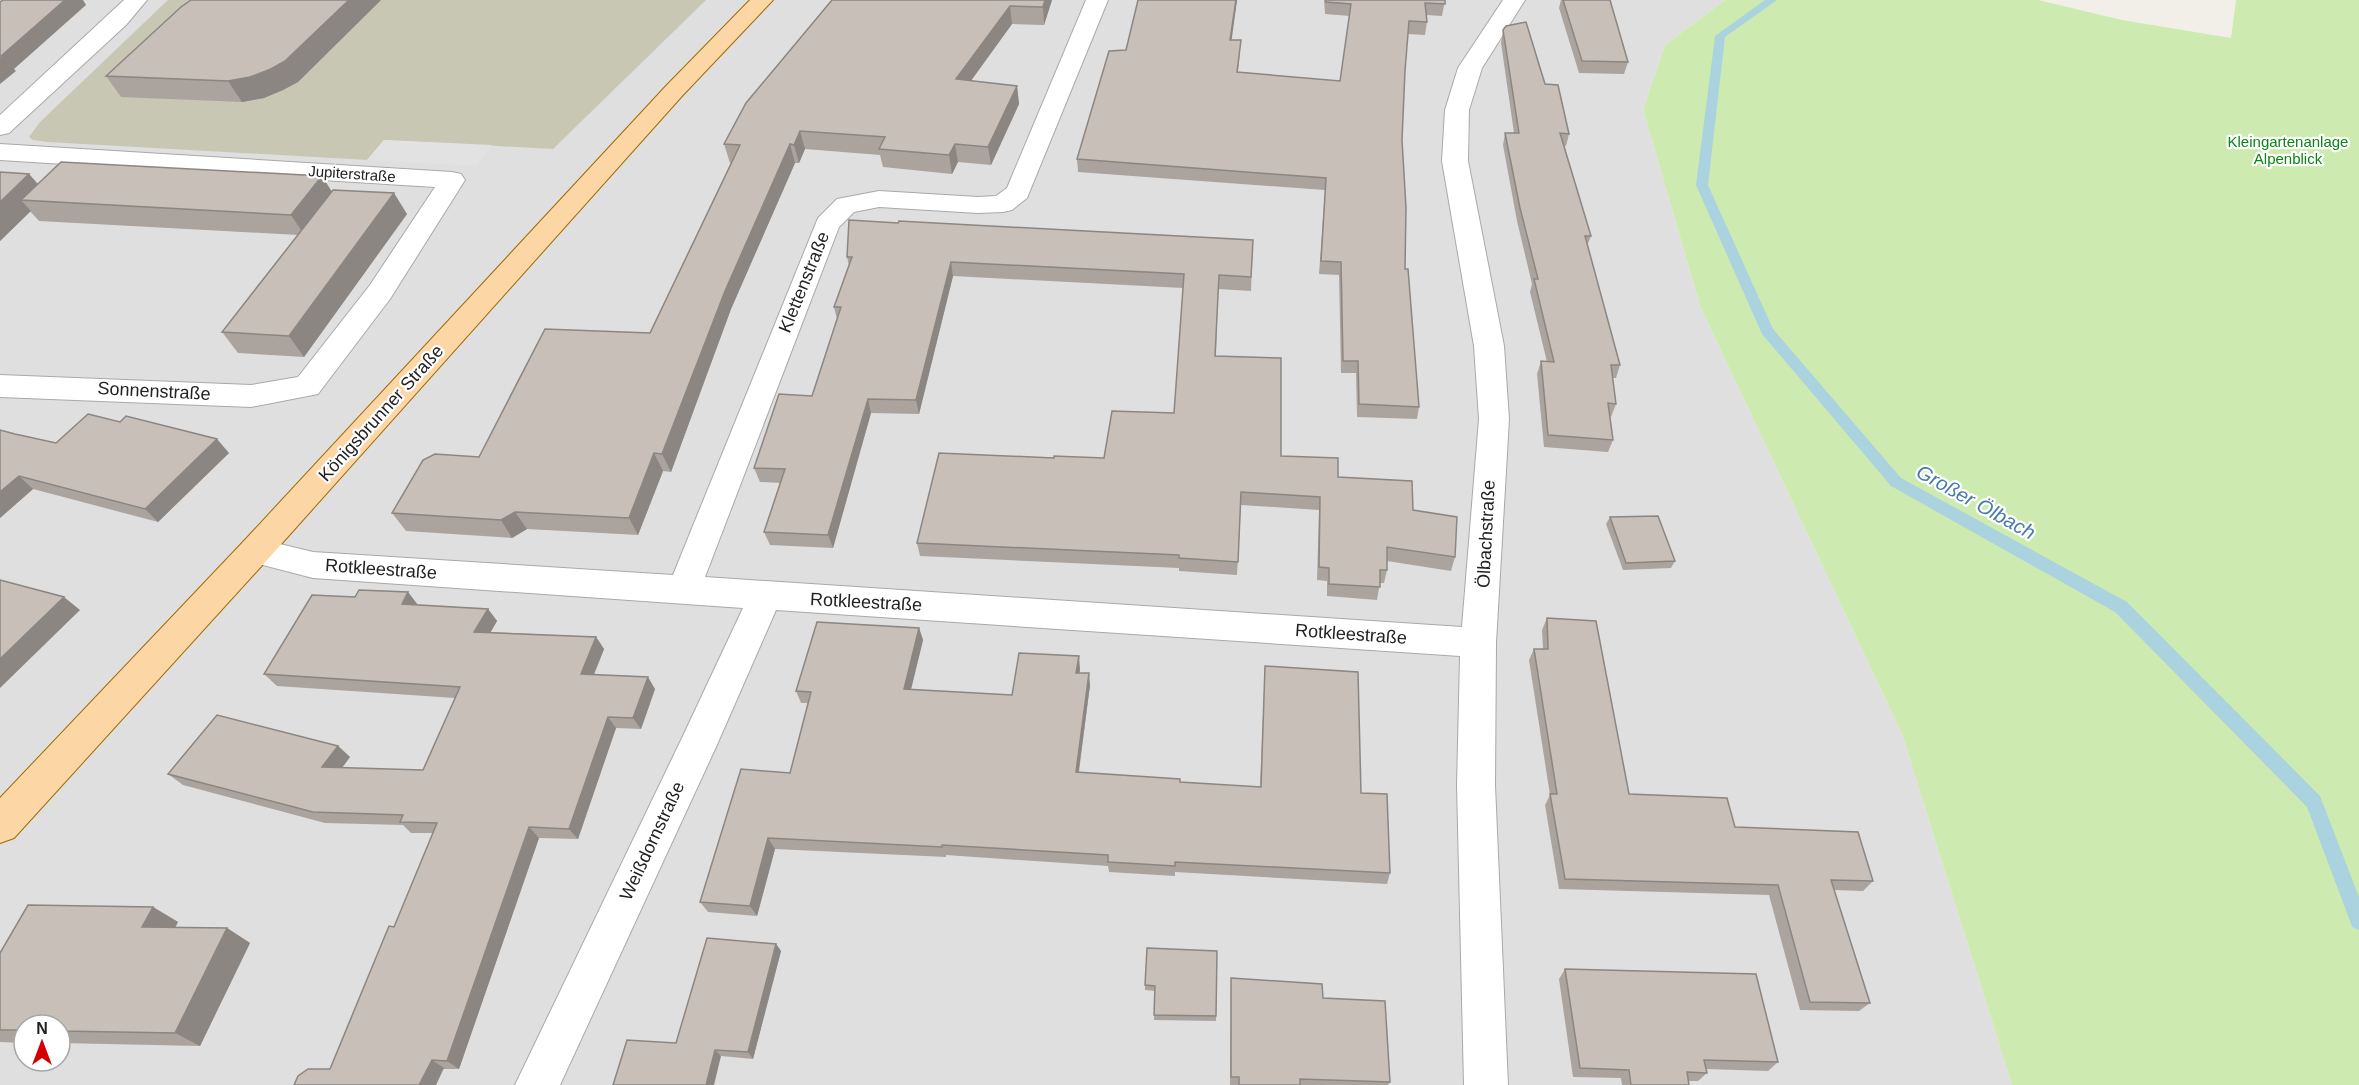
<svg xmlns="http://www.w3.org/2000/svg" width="2359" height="1085" viewBox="0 0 2359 1085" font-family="Arial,sans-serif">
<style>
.residential{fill:#e0dfdf;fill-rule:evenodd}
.construction{fill:#c7c7b4}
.grass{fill:#cdebb0}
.parking{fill:#e2e2e2}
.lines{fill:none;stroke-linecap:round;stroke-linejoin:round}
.stream{fill:#aad3df;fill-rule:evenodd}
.minor-casing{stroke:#a9a9a9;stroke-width:2}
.major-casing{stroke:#a06b00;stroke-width:2}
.minor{fill:#fff;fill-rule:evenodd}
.major{fill:#fcd6a4;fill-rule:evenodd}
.wall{fill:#aba49e}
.shaded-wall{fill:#8b8681}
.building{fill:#c7bfb8;stroke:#8b8681;stroke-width:1.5}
.labels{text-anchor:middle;stroke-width:4.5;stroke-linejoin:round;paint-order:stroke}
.far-park-label{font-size:15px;fill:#0c8416;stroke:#fff}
.far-street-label{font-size:15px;fill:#222;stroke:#fff}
.street-label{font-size:18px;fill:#222;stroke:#fff}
.water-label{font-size:20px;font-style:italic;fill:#4a7aab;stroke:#fff}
</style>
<rect width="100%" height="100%" fill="#f2efe9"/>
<path class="residential" d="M0 0H1725L1665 45 1643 109 1700 306 1902 734 2012 1085H0ZM24 1025H60V1061H24Z"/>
<polygon class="construction" points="168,0 706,0 553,149 384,140 367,160 48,142 33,140 29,137 40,122"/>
<polygon class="grass" points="1725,0 2038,0 2122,20 2231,38 2236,0 2359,0 2359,1085 2012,1085 1902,734 1700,306 1643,109 1665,45"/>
<polygon class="parking" points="384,140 492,145 477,166 367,160"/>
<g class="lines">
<polygon class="stream" points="1765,0 1777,0 1725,37 1708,185 1773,329 1901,478 2127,602 2320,796 2359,897 2359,930 2352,927 2350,921 2307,807 2115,612 1891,486 1762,334 1696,185 1715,36"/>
<g class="minor-casing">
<g id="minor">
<polygon points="124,0 147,0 126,25 9,133 0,135 0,115"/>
<polygon points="1086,0 1108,0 1027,198 1012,210 1003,212 978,213 879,207 854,212 839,227 705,577 1462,627 1479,419 1474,346 1442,161 1445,110 1458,68 1503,0 1525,0 1482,68 1469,110 1468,161 1504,346 1509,419 1496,643 1495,785 1508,1085 1464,1085 1457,785 1460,656 776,610 716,747 560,1085 515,1085 682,738 743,608 313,578 243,560 238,551 243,542 255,538 313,552 673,575 818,218 837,199 879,191 978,197 996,196 1007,188"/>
<polygon points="0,144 452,172 461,174 465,180 390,299 318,394 251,407 0,397 0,375 251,385 298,377 370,285 435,187 0,160"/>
</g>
</g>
<g class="major-casing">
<polygon id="major" points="750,0 773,0 682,96 267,560 14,838 0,843 0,798 243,542 666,86"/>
</g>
<use href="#minor" class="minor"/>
<use href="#major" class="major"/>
</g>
<g class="wall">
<polygon points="191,0 381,0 298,82 283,90 264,98 242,102 121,97 106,76"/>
<polygon points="832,0 1052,0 1044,25 1012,24 971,81 1017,86 1019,104 991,165 958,162 952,174 883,167 880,155 805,149 799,163 795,163 731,309 671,472 663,471 638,535 527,529 512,538 406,531 392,513 479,457 650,333 731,163 730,163 724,144"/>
<polygon points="1237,0 1231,40 1240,52 1238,72 1340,81 1350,16 1325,14 1324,0 1445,0 1442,16 1426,15 1427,22 1425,35 1408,34 1405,71 1402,140 1405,269 1419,407 1417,419 1357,417 1356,373 1341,373 1339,275 1319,274 1325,190 1078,172 1077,159 1126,50"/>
<polygon points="1561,0 1610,0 1628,62 1624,74 1579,73 1559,8"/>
<polygon points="1503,30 1545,84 1569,134 1566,146 1564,146 1591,236 1587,246 1620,365 1616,378 1612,378 1616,404 1611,417 1610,416 1613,440 1608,452 1544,447 1537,374 1541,361 1547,362 1530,292 1532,284 1517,221 1503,145 1505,133 1514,133 1501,43"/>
<polygon points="29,174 38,184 322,176 332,192 407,214 304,357 238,353 222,332 298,235 39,221 30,211 0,241"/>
<polygon points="1253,240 1251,291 1218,289 1216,356 1281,456 1338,477 1413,510 1455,557 1451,571 1387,561 1387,570 1384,583 1380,583 1377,600 1327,596 1327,581 1317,580 1319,510 1241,505 1237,575 1179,571 1179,568 920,556 917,543 1054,458 1104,458 1174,413 1183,288 953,276 919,414 871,413 833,548 770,545 764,532 781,483 760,482 754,468 812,396 837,319 834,307 849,266 847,257"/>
<polygon points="0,430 15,434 56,443 229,453 158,522 33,489 0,518"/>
<polygon points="1610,517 1675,561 1671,568 1623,570 1606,524"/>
<polygon points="418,605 488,609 497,621 490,632 596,637 604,649 594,675 655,689 641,729 616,728 578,839 539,838 459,1069 330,1069 394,927 433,833 411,833 403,825 325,823 183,785 168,774 338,746 350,757 342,768 423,770 455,698 277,686 264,674"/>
<polygon points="1547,618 1629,794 1735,827 1873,881 1863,891 1834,890 1870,1003 1859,1011 1800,1010 1769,895 1559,889 1545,805 1550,795 1529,660 1534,649 1543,649 1542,630"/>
<polygon points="919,628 923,640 911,690 1012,695 1080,669 1079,673 1090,685 1079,772 1180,782 1260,787 1265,666 1361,793 1390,873 1387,884 1175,872 1175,876 1109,872 1108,866 946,855 946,857 775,849 757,916 708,912 700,902 790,773 808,703 801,703 796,691"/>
<polygon points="153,907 178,922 175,927 227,928 250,943 200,1046 60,1043 60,1025 24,1025 24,1043 0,1042 0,953"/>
<polygon points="776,944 781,951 753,1059 721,1056 676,1043"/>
<polygon points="1217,951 1216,1021 1154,1020 1155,991 1145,990 1145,985"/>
<polygon points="1565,969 1778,1062 1768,1071 1706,1069 1707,1073 1698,1081 1688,1081 1689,1085 1622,1085 1621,1078 1573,1077 1559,979"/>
<polygon points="1231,978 1323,998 1390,1082 1388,1085 1230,1085"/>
</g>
<g class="shaded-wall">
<polygon points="65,0 83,0 86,5 14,69 16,71 0,84 0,59 1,56"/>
<polygon points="349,0 381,0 298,82 283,90 264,98 242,102 228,81"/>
<polygon points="1045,0 1052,0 1044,25 1043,7"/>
<polygon points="1236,0 1237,0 1230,52 1230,40"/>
<polygon points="1010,6 1012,24 959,97 956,79"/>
<polygon points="1017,86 1019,104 991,165 988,147"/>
<polygon points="800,131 805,149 799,163 794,145"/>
<polygon points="790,144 795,163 731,309 671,472 662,454 725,291"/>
<polygon points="955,144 958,162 952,174 949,155"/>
<polygon points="29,174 47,195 21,200 31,211 0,241 0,202"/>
<polygon points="322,176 335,197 305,236 291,215"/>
<polygon points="394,193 407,214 304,357 289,336"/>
<polygon points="951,262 953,276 919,414 916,400"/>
<polygon points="868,399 871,413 833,548 828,535"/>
<polygon points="217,439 229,453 158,522 145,509"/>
<polygon points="654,453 663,471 638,535 629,518"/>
<polygon points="19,476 33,489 0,518 0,492"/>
<polygon points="515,512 527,529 512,538 501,520"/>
<polygon points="408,592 418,605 402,604"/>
<polygon points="64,597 80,610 0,688 0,659"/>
<polygon points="488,609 497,621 484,644 474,632"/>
<polygon points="919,628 923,640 908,701 904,689"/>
<polygon points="596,637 604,649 589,686 581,674"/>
<polygon points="1079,656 1080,669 1078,684 1076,673"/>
<polygon points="1089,673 1090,685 1077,783 1076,772"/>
<polygon points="648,677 655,689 641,729 633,718"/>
<polygon points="608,717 616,728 578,839 569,829"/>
<polygon points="338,746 350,757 334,778 322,767"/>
<polygon points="529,827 539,838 459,1069 447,1061"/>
<polygon points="768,838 775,849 757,916 750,906"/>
<polygon points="153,907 178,922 168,942 142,927"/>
<polygon points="227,928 250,943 200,1046 175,1033"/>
<polygon points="776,944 781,951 753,1059 748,1052"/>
<polygon points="715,1050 721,1056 714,1085 706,1085"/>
<polygon points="432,1060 444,1068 436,1085 419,1085"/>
</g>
<g class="building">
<polygon points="3,0 65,0 1,56 4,56 0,59 0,2"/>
<polygon points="191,0 349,0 285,61 271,69 250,77 228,81 106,76 181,7"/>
<polygon points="832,0 1045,0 1043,7 1010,6 956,79 1017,86 988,147 955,144 949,155 879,149 885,137 800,131 794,145 790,144 725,291 662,454 654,453 629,518 515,512 501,520 392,513 423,460 435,454 479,457 545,329 650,333 740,145 724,144 746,103"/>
<polygon points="1138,0 1236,0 1230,40 1241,40 1237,72 1340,81 1351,4 1326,2 1326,0 1445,0 1445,4 1425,3 1427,22 1409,21 1405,71 1402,140 1406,208 1405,269 1408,269 1419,407 1359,404 1358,361 1343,361 1341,262 1321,261 1326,178 1077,159 1109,51 1126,50"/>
<polygon points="1563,0 1610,0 1628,62 1582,61"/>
<polygon points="1526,22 1545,84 1558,85 1569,134 1560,133 1591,236 1585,236 1620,365 1611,365 1616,404 1608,403 1613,440 1548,435 1541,361 1554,362 1534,279 1538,279 1520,208 1505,133 1519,133 1503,30 1506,26"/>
<polygon points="61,162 322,176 291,215 21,200"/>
<polygon points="0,172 29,174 0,202"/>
<polygon points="333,190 394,193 289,336 222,332"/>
<polygon points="849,220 898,223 899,221 1253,240 1251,277 1219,275 1215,356 1281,358 1281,456 1338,458 1338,477 1412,481 1413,510 1457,517 1455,557 1387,547 1387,570 1380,570 1380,587 1329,584 1329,568 1319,567 1320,497 1241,492 1238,562 1179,558 1179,555 917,543 939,453 1054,458 1054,456 1104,458 1112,411 1174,413 1184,274 951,262 916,400 868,399 828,535 764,532 785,469 754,468 779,394 812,396 841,307 834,307 852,257 847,257"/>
<polygon points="88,414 120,422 126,416 217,439 145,509 19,476 0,492 0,430 15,434 56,443"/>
<polygon points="1658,516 1675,561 1626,563 1610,517"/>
<polygon points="0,580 64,597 0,659"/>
<polygon points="359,590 408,592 402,604 488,609 474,632 596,637 581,674 648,677 633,718 608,717 569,829 529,827 447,1061 432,1060 419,1085 294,1085 298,1076 308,1069 330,1069 389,926 394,927 437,823 400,822 403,815 313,812 168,774 217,715 338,746 322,767 423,770 460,687 264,674 312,595 355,597"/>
<polygon points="1547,618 1596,621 1629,794 1727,798 1735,827 1858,832 1873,881 1831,880 1870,1003 1810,1002 1778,885 1565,879 1550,794 1557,794 1534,649 1548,649"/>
<polygon points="817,622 919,628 904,689 1012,695 1019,653 1079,656 1076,673 1089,673 1076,772 1180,779 1180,782 1261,787 1265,666 1358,672 1361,793 1387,794 1390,873 1175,862 1175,866 1108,862 1108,855 942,845 942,847 768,838 750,906 700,902 741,769 790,773 811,692 796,691"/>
<polygon points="28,905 153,907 142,927 227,928 175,1033 60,1031 60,1025 24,1025 24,1030 0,1030 0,953"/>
<polygon points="707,938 776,944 748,1052 715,1050 706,1085 613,1085 627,1040 676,1043"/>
<polygon points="1147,948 1217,951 1216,1016 1154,1015 1155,986 1145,985"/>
<polygon points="1565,969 1756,974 1778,1062 1704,1060 1707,1073 1687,1072 1689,1085 1631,1085 1629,1070 1580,1068"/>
<polygon points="1231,978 1322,984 1323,998 1385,1001 1390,1082 1300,1079 1300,1085 1239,1085 1239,1077 1231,1077"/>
</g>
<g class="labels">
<g class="far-park-label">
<text x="2288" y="147">Kleingartenanlage<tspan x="2288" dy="17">Alpenblick</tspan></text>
</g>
<g class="far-street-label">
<text transform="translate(352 174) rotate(4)" y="5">Jupiterstraße</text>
</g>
<g class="street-label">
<text transform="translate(804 282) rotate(-68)" y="6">Klettenstraße</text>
<text transform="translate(154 391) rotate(3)" y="6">Sonnenstraße</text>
<text transform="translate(381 413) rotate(-48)" y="6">Königsbrunner Straße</text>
<text transform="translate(1486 534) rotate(-87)" y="6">Ölbachstraße</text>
<text transform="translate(381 569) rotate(4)" y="6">Rotkleestraße</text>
<text transform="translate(866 602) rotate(3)" y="6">Rotkleestraße</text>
<text transform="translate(1351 634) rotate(4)" y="6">Rotkleestraße</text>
<text transform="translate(652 841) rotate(-65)" y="6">Weißdornstraße</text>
</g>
<g class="water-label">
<text transform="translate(1976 502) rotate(29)" y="7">Großer Ölbach</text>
</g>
</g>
<g transform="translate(42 1043)"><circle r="28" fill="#ffffff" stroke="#a7a7a7" stroke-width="1.5"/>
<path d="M0-4.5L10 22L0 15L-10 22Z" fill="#d40000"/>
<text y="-9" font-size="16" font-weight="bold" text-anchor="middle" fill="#222222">N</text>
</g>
</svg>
